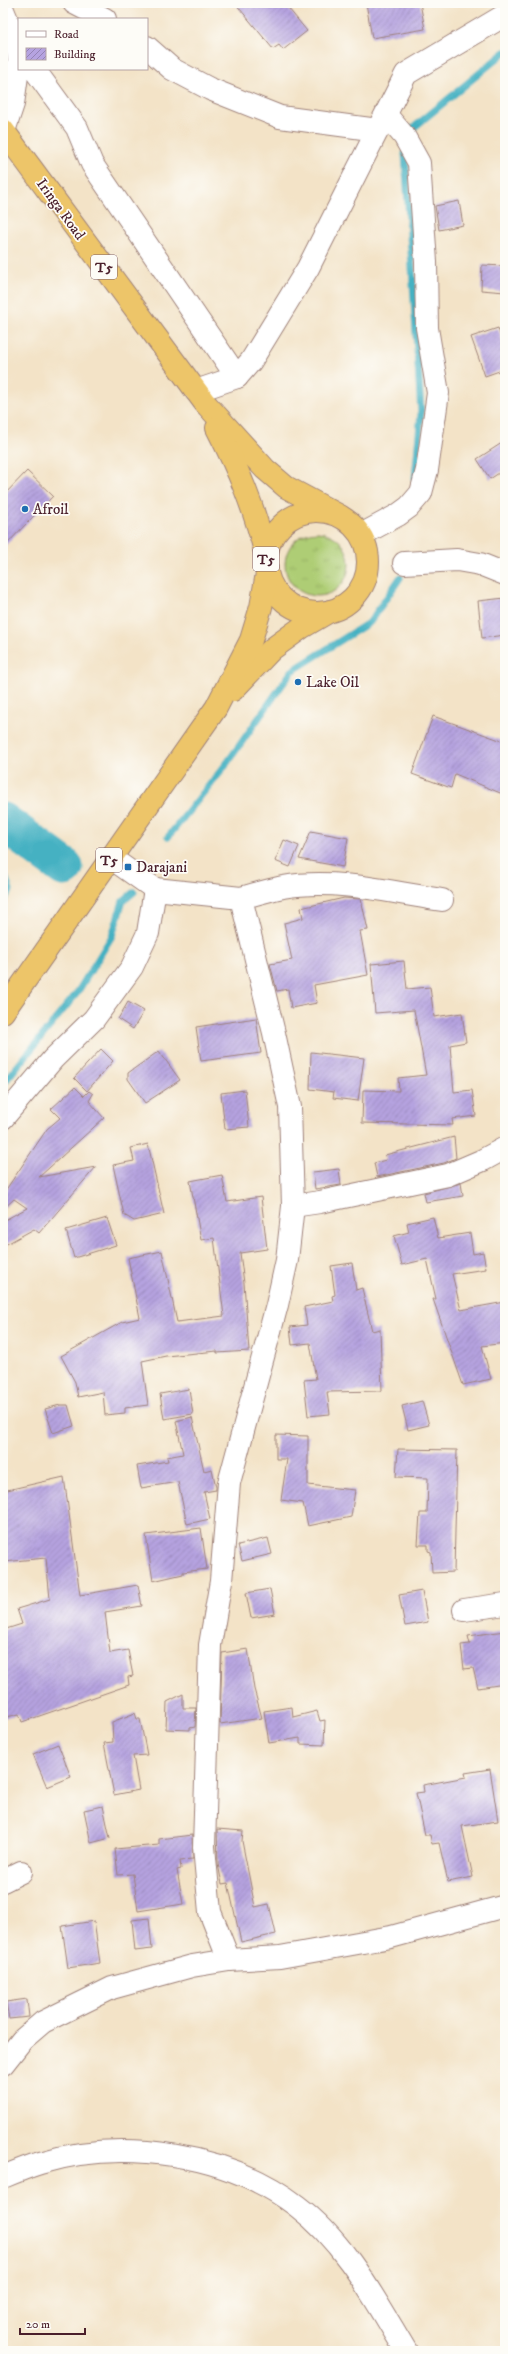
<svg xmlns="http://www.w3.org/2000/svg" width="508" height="2354" viewBox="0 0 508 2354" font-family="'IM FELL DW Pica',serif">
<style>
.grass{fill:url(#grass-tufts);stroke:#7c7650}
.lines{fill:none;stroke-linecap:round;stroke-linejoin:round}
.stream{stroke:#45b1c2;stroke-width:7}
.river{stroke:#45b1c2;stroke-width:39}
.building{fill:url(#building-hatch)}
.minor-casing{stroke:#9e8179;stroke-width:24}
.trunk-casing{stroke:#9e8179;stroke-width:24}
.minor{stroke:#fff;stroke-width:22}
.trunk{stroke:#edc569;stroke-width:22}
.poi-dot{fill:#1f6fb2;stroke:#fdfcf7;stroke-width:1.5}
.labels{text-anchor:middle;stroke-width:3.5;stroke-linejoin:round;paint-order:stroke}
.shield{fill:#fdfcf7;stroke:#806168;stroke-width:1}
.shield-label{font-size:14px;font-weight:bold;fill:#4a1f2b}
.street-label{font-size:15px;fill:#4a1f2b;stroke:#fdfcf7}
.poi-label{font-size:15px;fill:#4a1f2b;stroke:#fdfcf7;text-anchor:start}
</style>
<defs>
<pattern id="grass-tufts" width="24" height="20" patternUnits="userSpaceOnUse"><rect width="24" height="20" fill="#aecd74"/><path d="M3 7l-1-3M5 7V3M7 7l1-3M15 17l-1-3M17 17v-4M19 17l1-3" fill="none" stroke="#97b065"/></pattern>
<pattern id="building-hatch" width="6" height="6" patternUnits="userSpaceOnUse"><rect width="6" height="6" fill="#b5a3e0"/><path d="M-1 1l2-2M0 6l6-6M5 7l2-2" fill="none" stroke="#9584b6"/></pattern>
</defs>
<rect width="100%" height="100%" fill="#fdfcf7"/>
<filter id="ink" filterUnits="userSpaceOnUse"><feTurbulence type="fractalNoise" baseFrequency=".025" numOctaves="2"/><feDisplacementMap in="SourceGraphic" scale="8" xChannelSelector="R" yChannelSelector="G"/><feConvolveMatrix kernelMatrix="1 2 1 2 8 2 1 2 1" color-interpolation-filters="sRGB"/></filter>
<filter id="wash" filterUnits="userSpaceOnUse"><feTurbulence type="fractalNoise" baseFrequency=".012" numOctaves="4" result="noise"/><feDisplacementMap in="SourceGraphic" scale="16" xChannelSelector="R" yChannelSelector="G"/><feGaussianBlur stdDeviation="0.9" result="paint"/><feColorMatrix in="noise" values="0 0 0 0 0 0 0 0 0 0 0 0 0 0 0 0 0 1.4 0 .05"/><feComposite in="paint" operator="in"/></filter>
<g filter="url(#wash)">
<rect width="100%" height="100%" fill="#f3e3c7"/>
<circle class="grass" cx="317" cy="564" r="32"/>
<g class="lines">
<g class="stream">
<polyline points="406,134 505,52"/>
<polyline points="405,154 421,413 415,479"/>
<polyline points="168,837 227,763 292,671 370,622 400,578"/>
<polyline points="3,871 10,890 3,901"/>
<polyline points="3,1084 77,993 112,936 123,901 134,892"/>
</g>
<polyline class="river" points="3,822 64,867"/>
</g>
<g id="blocks">
<g class="building">
<polygon points="235,3 284,3 307,31 283,50 279,45 273,49"/>
<polygon points="366,3 420,3 425,29 372,38"/>
<polygon points="459,201 463,225 439,230 435,206"/>
<polygon points="482,265 505,266 505,292 481,290"/>
<polygon points="498,328 505,349 505,369 485,376 471,337"/>
<polygon points="505,441 505,469 490,479 477,459"/>
<polygon points="27,471 53,496 3,548 3,496"/>
<polygon points="505,598 505,635 482,638 478,601"/>
<polygon points="433,716 505,742 505,795 455,774 451,788 412,774"/>
<polygon points="311,831 348,838 343,867 299,859"/>
<polygon points="284,840 299,846 290,867 275,861"/>
<polygon points="344,898 361,899 368,930 360,931 368,975 314,985 317,1003 291,1008 288,989 277,991 270,964 292,960 284,923 303,918 301,908"/>
<polygon points="404,961 407,989 430,987 434,1017 462,1013 466,1042 450,1045 454,1092 472,1090 476,1116 452,1119 453,1125 362,1123 363,1090 399,1091 398,1078 426,1075 414,1010 375,1013 371,964"/>
<polygon points="128,1002 144,1011 133,1029 118,1019"/>
<polygon points="256,1018 261,1053 201,1061 196,1027"/>
<polygon points="101,1049 113,1061 87,1091 74,1078"/>
<polygon points="159,1051 180,1080 145,1103 128,1079 128,1073"/>
<polygon points="311,1052 364,1058 358,1101 333,1098 334,1092 310,1089"/>
<polygon points="75,1087 84,1096 89,1091 93,1094 89,1101 104,1118 39,1177 96,1167 39,1233 34,1229 3,1246 3,1221 27,1208 14,1199 3,1209 3,1194 47,1129 60,1118 51,1109"/>
<polygon points="245,1090 249,1127 225,1129 221,1093"/>
<polygon points="454,1137 456,1158 444,1163 377,1177 374,1163 386,1160 385,1155"/>
<polygon points="148,1144 164,1214 134,1221 124,1215 113,1165 134,1161 131,1148"/>
<polygon points="339,1169 341,1185 315,1189 313,1172"/>
<polygon points="222,1175 227,1202 261,1197 267,1249 240,1253 244,1283 249,1351 217,1353 217,1351 166,1356 142,1361 148,1405 125,1408 125,1413 105,1415 103,1392 78,1397 75,1382 61,1356 122,1322 140,1318 128,1258 162,1251 177,1322 224,1316 214,1238 201,1240 190,1181"/>
<polygon points="461,1183 463,1196 426,1202 424,1193"/>
<polygon points="433,1217 438,1238 470,1233 473,1254 483,1252 486,1269 452,1274 461,1310 505,1302 505,1343 482,1346 491,1379 463,1385 433,1299 436,1299 427,1259 402,1265 394,1236 409,1232 407,1223"/>
<polygon points="107,1218 116,1245 74,1258 66,1230"/>
<polygon points="352,1263 356,1290 362,1288 372,1331 380,1329 382,1391 327,1392 330,1414 308,1416 304,1380 316,1379 310,1343 292,1345 290,1327 307,1325 304,1307 333,1301 332,1296 335,1295 331,1266"/>
<polygon points="189,1389 193,1414 164,1419 160,1394"/>
<polygon points="422,1401 429,1425 408,1430 402,1406"/>
<polygon points="60,1405 68,1405 74,1426 53,1433 45,1409"/>
<polygon points="192,1417 204,1471 212,1469 216,1487 216,1490 204,1492 210,1519 187,1524 178,1482 141,1488 137,1466 168,1461 167,1457 183,1454 176,1421"/>
<polygon points="276,1435 308,1436 308,1485 355,1490 351,1517 308,1526 303,1503 281,1500 287,1459 276,1459"/>
<polygon points="398,1449 457,1450 454,1572 432,1573 431,1552 428,1551 428,1545 418,1545 420,1513 427,1513 428,1478 396,1477"/>
<polygon points="64,1477 80,1595 138,1585 142,1606 105,1612 110,1653 128,1650 133,1676 128,1677 129,1685 22,1722 19,1714 3,1718 3,1630 22,1624 17,1609 50,1599 46,1558 3,1562 3,1491"/>
<polygon points="201,1528 207,1569 183,1572 183,1574 153,1581 146,1535"/>
<polygon points="268,1538 272,1554 242,1561 238,1545"/>
<polygon points="270,1589 275,1614 251,1618 246,1593"/>
<polygon points="422,1591 428,1622 405,1626 399,1595"/>
<polygon points="505,1631 505,1684 478,1688 473,1668 464,1669 461,1645 470,1644 468,1636"/>
<polygon points="248,1649 254,1689 262,1718 220,1724 222,1653"/>
<polygon points="183,1694 183,1708 196,1708 195,1727 190,1728 190,1730 166,1729 167,1702"/>
<polygon points="292,1707 293,1717 317,1711 320,1721 325,1720 324,1745 300,1744 300,1738 269,1743 264,1711"/>
<polygon points="135,1713 137,1719 140,1719 147,1755 133,1756 139,1790 114,1795 104,1743 113,1742 112,1722"/>
<polygon points="58,1744 71,1777 47,1787 33,1754"/>
<polygon points="490,1769 498,1821 462,1826 473,1877 448,1882 439,1843 432,1844 430,1835 425,1835 416,1793 424,1792 423,1785 466,1777 465,1773"/>
<polygon points="103,1806 110,1838 91,1843 84,1810"/>
<polygon points="217,1829 243,1831 242,1841 255,1907 269,1904 276,1934 241,1942 228,1883 222,1884 218,1864"/>
<polygon points="192,1835 193,1859 180,1860 181,1869 177,1870 183,1904 138,1911 133,1874 118,1875 115,1849 159,1845 159,1839"/>
<polygon points="149,1918 152,1949 135,1951 132,1920"/>
<polygon points="94,1921 100,1963 68,1968 62,1926"/>
<polygon points="27,1999 29,2017 9,2019 6,2002"/>
</g>
</g>
</g>
<g filter="url(#ink)">
<use href="#blocks" fill-opacity="0" stroke="#9e8179" stroke-width="1"/>
<g class="lines">
<g class="minor-casing">
<g id="minor">
<polyline points="74,3 105,19"/>
<polyline points="3,10 17,44 19,61"/>
<polyline points="147,47 172,69 210,89 280,117 378,130"/>
<polyline points="34,69 77,128 92,164 237,377"/>
<polyline points="4,131 13,104 19,62"/>
<polyline points="196,391 237,377 251,361 308,268 406,74 505,15"/>
<polyline points="361,535 398,515 409,507 421,493 427,470 438,393 427,328 426,262 419,163 404,136 386,115"/>
<polyline points="404,563 457,560 480,564 505,574"/>
<polyline points="155,889 241,898 274,1033 290,1107 293,1206 287,1260 277,1305 229,1483 221,1581 210,1645 204,1847 210,1912 229,1960"/>
<path d="M241 898C255 894 269 890 283 887 335 878 391 892 442 900"/>
<polyline points="3,1118 53,1059 94,1019 132,967 148,933 155,889 111,858"/>
<polyline points="293,1206 320,1202 448,1175 483,1160 505,1148"/>
<polyline points="464,1610 505,1604"/>
<polyline points="3,1881 21,1872"/>
<polyline points="3,2064 22,2040 43,2022 112,1988 192,1966 229,1960 280,1957 391,1937 505,1906"/>
<path d="M3 2177C15 2172 27 2167 40 2163 122 2138 228 2153 297 2206 346 2243 375 2300 406 2351"/>
</g>
</g>
<g class="trunk-casing">
<g id="trunk">
<polyline points="3,130 205,403 265,469 286,487 340,516"/>
<path d="M217 428C239 471 254 507 266 555"/>
<circle cx="317" cy="562" r="51"/>
<polyline points="233,690 272,649 301,628 330,611"/>
<polyline points="3,1012 216,708 251,640 261,607 267,573"/>
</g>
</g>
<use href="#minor" class="minor"/>
<use href="#trunk" class="trunk"/>
</g>
</g>
<g class="poi-dot">
<circle cx="25" cy="509" r="4"/>
<circle cx="298" cy="682" r="4"/>
<rect x="124" y="863" width="8" height="8" rx="2"/>
</g>
<g class="labels">
<g class="shield">
<rect x="91" y="255" width="26" height="24" rx="3"/>
<rect x="253" y="547" width="26" height="24" rx="3"/>
<rect x="96" y="848" width="26" height="24" rx="3"/>
</g>
<g class="shield-label">
<text x="104" y="272">T5</text>
<text x="266" y="564">T5</text>
<text x="109" y="865">T5</text>
</g>
<g class="street-label">
<text transform="translate(61 209) rotate(54)" y="5">Iringa Road</text>
</g>
<g class="poi-label">
<text x="33" y="514">Afroil</text>
<text x="306" y="687">Lake Oil</text>
<text x="136" y="872">Darajani</text>
</g>
</g>
<rect width="508" height="2354" fill="none" stroke="#fdfcf7" stroke-width="16"/>
<rect x="18" y="18" width="130" height="52" fill="#fdfcf7" stroke="#b5a4a5"/>
<rect x="26" y="31" width="20" height="6" fill="#ffffff" stroke="#b5a4a5"/>
<text x="54" y="38" font-size="12" fill="#4a1f2b">Road</text>
<rect x="26" y="48" width="20" height="12" fill="url(#building-hatch)" stroke="#b5a4a5"/>
<text x="54" y="58" font-size="12" fill="#4a1f2b">Building</text>
<path d="M20 2328v6h65v-6" fill="none" stroke="#4a1f2b" stroke-width="2"/>
<text x="26" y="2328" font-size="12" fill="#4a1f2b" stroke="#fdfcf7" stroke-width="3" paint-order="stroke">20 m</text>
</svg>
